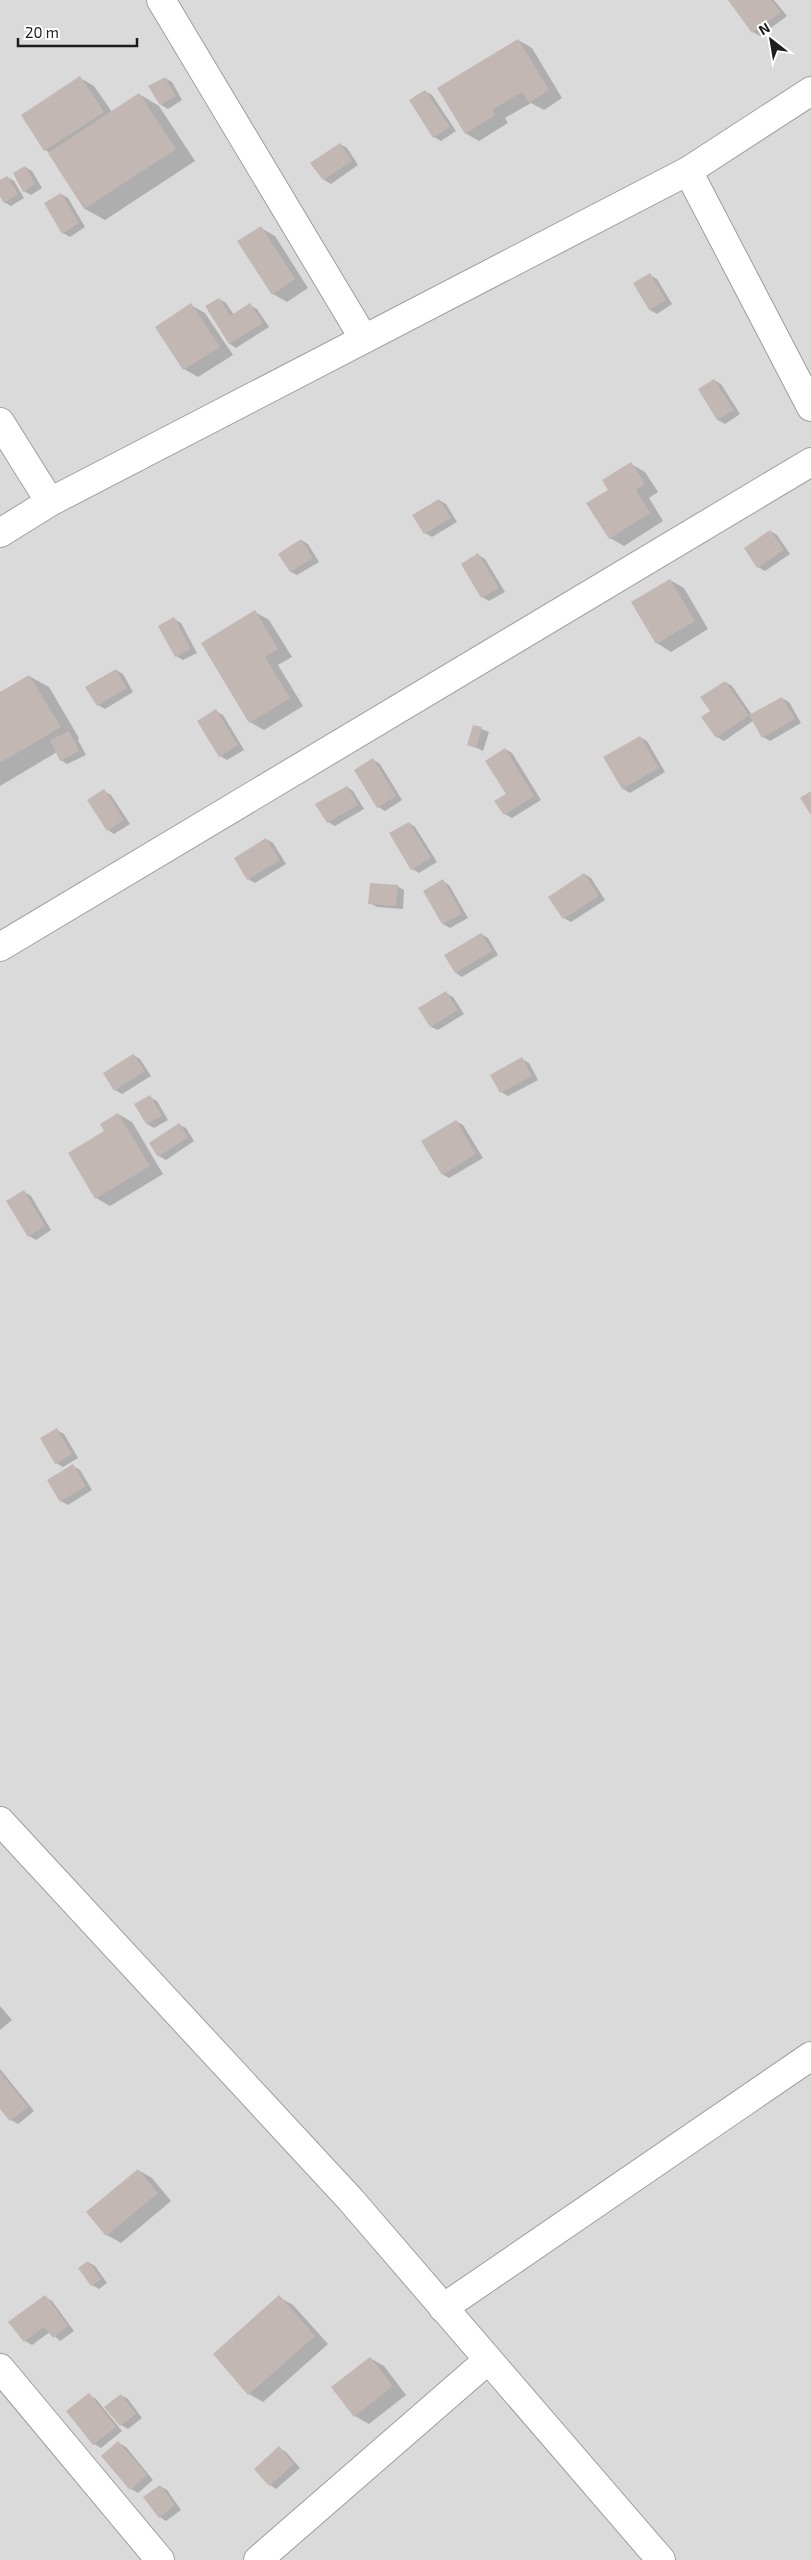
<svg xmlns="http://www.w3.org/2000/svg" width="811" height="2560" viewBox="0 0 811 2560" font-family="'Exo 2',sans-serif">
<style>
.residential{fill:#dbdada}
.shadow{fill:#0003}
.building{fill:#c2b7b3}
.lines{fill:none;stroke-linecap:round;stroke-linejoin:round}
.minor-casing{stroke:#9e9e9e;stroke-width:30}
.tertiary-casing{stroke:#9e9e9e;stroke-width:30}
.minor{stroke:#fff;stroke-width:28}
.tertiary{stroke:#fff;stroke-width:28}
</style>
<rect width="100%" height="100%" fill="#eee8e3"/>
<rect class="residential" x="0" y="0" width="811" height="2560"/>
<g class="shadow">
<polygon points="729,0 774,0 787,16 760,36 753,32"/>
<polygon points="518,40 532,48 562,98 544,110 531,103 505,118 508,123 479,141 465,133"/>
<polygon points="80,78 94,86 112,112 139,94 159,106 195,161 105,220 85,209 51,153 45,150"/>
<polygon points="165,78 172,82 182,100 168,109 161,105 150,86"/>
<polygon points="425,91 432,95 456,131 441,141 434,137"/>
<polygon points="340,144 347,148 358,165 331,184 324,180"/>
<polygon points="25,167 32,171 42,188 31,195 24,191"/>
<polygon points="7,177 14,181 24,198 11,206 4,202 0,194 0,181"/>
<polygon points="61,194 68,198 85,227 70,237 63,233"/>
<polygon points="261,228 275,236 308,288 287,302 273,294"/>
<polygon points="650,275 657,279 672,304 657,314 650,310 635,284"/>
<polygon points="219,299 226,303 234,315 250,305 257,309 269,327 236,348 230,344"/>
<polygon points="191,305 205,313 233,355 198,377 184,369"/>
<polygon points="714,380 721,384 740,414 725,424 718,420 699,389"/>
<polygon points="631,464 645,472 658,492 649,498 663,521 624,546 610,538 610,490"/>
<polygon points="439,500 446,504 457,522 432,537 425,533"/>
<polygon points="770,531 777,535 790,554 765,571 758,567 745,548"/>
<polygon points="301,540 308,544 319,562 297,575 291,572"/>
<polygon points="478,555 485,559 505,592 489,601 482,597 462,564"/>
<polygon points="670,580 684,588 708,629 671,652 657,643 633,602"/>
<polygon points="255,612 269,620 292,657 278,665 303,706 264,730 250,722"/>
<polygon points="174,619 181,623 197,653 183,660 176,656"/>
<polygon points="116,670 123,674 133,692 105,709 98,705"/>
<polygon points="29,676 49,687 79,738 78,740 86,755 67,764 61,760 57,752 0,786 0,693"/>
<polygon points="725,682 732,686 752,715 782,698 789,702 801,723 770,741 763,737 753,721 724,741 717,737 712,711"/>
<polygon points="216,711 223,715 244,750 227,760 220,756"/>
<polygon points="474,726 489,732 483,751 469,744"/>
<polygon points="640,737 647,741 665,772 630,793 623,789"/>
<polygon points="505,749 512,753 541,800 512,818 505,814 507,794"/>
<polygon points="374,760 380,764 402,800 385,811 378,807"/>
<polygon points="347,787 353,791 364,809 335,826 328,822"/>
<polygon points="104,791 111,795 130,824 114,834 108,830"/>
<polygon points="409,823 415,827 437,862 419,873 412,869"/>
<polygon points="266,839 273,843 286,864 255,883 248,879"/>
<polygon points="584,874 591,878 605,900 571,922 564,918"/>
<polygon points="443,881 449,885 468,918 450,928 443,924"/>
<polygon points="397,886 404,890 403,909 377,907 370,903"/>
<polygon points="481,934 488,938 498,955 462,977 456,973"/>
<polygon points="446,993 453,997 464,1014 438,1030 431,1027"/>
<polygon points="133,1055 140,1059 151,1076 122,1094 115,1090"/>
<polygon points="522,1059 529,1063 538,1080 508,1096 501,1092 492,1076"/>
<polygon points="150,1097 157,1101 168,1120 154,1128 147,1124"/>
<polygon points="118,1114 132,1122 163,1174 110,1206 96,1198 106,1132"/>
<polygon points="456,1121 463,1125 483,1158 449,1178 442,1174"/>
<polygon points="179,1125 186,1128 194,1141 166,1160 159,1156"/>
<polygon points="24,1192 31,1196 51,1230 36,1240 29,1236"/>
<polygon points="57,1430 64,1434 78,1458 63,1467 56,1463 41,1439"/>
<polygon points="73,1466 80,1470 92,1490 68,1505 61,1501"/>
<polygon points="0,2006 12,2020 0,2030"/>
<polygon points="0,2069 34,2111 18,2124 11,2120 0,2107"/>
<polygon points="138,2170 152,2178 171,2201 121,2243 107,2235"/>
<polygon points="88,2262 95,2266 107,2283 99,2289 92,2285"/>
<polygon points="45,2297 52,2301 74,2331 60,2341 50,2332 32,2345 25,2341"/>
<polygon points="279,2297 293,2305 328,2344 263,2402 249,2394"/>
<polygon points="370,2358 384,2366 406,2395 369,2424 355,2416"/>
<polygon points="89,2395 96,2399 122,2431 101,2448 94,2444"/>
<polygon points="121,2395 128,2399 142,2418 128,2429 121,2425"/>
<polygon points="119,2443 126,2447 153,2480 138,2493 131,2489"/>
<polygon points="279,2448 286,2452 300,2468 276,2489 270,2485"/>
<polygon points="160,2486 167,2490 181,2510 166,2521 160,2517"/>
</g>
<g class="building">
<polygon points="728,0 771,0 781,12 752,33"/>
<polygon points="518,39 549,90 529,103 522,92 492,110 495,115 465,134 437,88"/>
<polygon points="80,76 104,112 44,151 21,115"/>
<polygon points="165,77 176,96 160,105 148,86"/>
<polygon points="425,90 450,127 433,138 409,100"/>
<polygon points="139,93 176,149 84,209 48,153"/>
<polygon points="340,143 352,161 323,180 310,163"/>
<polygon points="25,166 35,184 23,192 13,173"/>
<polygon points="7,176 18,194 4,203 0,197 0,180"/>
<polygon points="61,193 79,223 62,234 44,203"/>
<polygon points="261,226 295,279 272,295 237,241"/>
<polygon points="650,273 666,300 649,310 633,283"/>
<polygon points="219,298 230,316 250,303 263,323 229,344 205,306"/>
<polygon points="191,303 220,347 183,370 155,327"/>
<polygon points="714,379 734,410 717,420 698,389"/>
<polygon points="631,462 645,484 636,490 650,513 609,539 586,503 608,490 602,480"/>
<polygon points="439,499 451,518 424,534 412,515"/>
<polygon points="770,530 784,550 757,568 744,548"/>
<polygon points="301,539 313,558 290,572 278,554"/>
<polygon points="478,553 499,588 481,598 461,564"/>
<polygon points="670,579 695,621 656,644 631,602"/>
<polygon points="255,610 278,649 265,657 290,698 249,723 201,643"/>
<polygon points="174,617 191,649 175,657 158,626"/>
<polygon points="116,669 127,688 97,706 85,687"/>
<polygon points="29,675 61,727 0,763 0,692"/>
<polygon points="725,681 749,715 716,738 701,717 710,711 700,697"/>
<polygon points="782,697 795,719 762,738 749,715"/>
<polygon points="216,709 238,745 219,757 197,721"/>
<polygon points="473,725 482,727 476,748 467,745"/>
<polygon points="69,731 79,751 60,761 50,740"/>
<polygon points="640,736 659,768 622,789 603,757"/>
<polygon points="505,748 534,796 504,815 494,801 506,794 485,761"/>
<polygon points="373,758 396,796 377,808 354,770"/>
<polygon points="347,786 358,805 327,823 315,804"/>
<polygon points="104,789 124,820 107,831 87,800"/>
<polygon points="811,791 811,815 800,798"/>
<polygon points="409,822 431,858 411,870 389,833"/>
<polygon points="266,838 280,860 247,880 234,858"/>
<polygon points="584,873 599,896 563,919 548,897"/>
<polygon points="443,879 462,914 442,924 423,891"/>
<polygon points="370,883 398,885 396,906 368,904"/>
<polygon points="481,933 492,951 455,973 444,955"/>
<polygon points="446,991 458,1010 430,1027 418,1008"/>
<polygon points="133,1054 145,1071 114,1091 103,1073"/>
<polygon points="522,1057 532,1076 500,1093 490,1075"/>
<polygon points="150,1095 162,1116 146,1124 134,1104"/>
<polygon points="118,1113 150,1166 95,1199 68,1153 104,1131 100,1124"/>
<polygon points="456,1120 476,1154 442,1175 421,1141"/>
<polygon points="179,1123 188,1137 158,1157 149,1143"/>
<polygon points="24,1190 45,1226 28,1237 6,1201"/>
<polygon points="57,1428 72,1454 55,1464 40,1438"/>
<polygon points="73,1464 86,1486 60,1502 47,1480"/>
<polygon points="0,2072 28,2107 10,2121 0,2109"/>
<polygon points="138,2169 158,2193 106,2236 86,2212"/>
<polygon points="88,2261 101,2279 91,2286 78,2268"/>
<polygon points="45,2295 68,2326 53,2338 44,2327 24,2342 8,2322"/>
<polygon points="279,2295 315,2336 248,2395 213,2354"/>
<polygon points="370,2357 393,2386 354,2417 331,2387"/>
<polygon points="89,2393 116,2427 93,2445 66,2411"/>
<polygon points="121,2394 136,2414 120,2426 104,2407"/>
<polygon points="118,2441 147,2475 130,2490 101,2456"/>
<polygon points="279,2446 294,2464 269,2486 254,2469"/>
<polygon points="160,2485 175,2505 159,2518 143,2497"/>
</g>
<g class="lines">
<g class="minor-casing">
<g id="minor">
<polyline points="161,0 364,339"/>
<polyline points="688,171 811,407"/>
<polyline points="0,422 50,502"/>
<polyline points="0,533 50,502 688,171 811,91"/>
<polyline points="0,947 811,462"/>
<polyline points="443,2308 811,2056"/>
<polyline points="0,2368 160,2560"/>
<polyline points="258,2560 488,2360"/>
</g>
</g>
<g class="tertiary-casing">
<polyline id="tertiary" points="0,1821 350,2199 661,2560"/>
</g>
<use href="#minor" class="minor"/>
<use href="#tertiary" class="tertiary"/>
</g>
<g transform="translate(771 40) rotate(329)" stroke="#ffffff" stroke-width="4" paint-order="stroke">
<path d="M0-4L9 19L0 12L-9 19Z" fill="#1d1d1d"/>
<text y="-8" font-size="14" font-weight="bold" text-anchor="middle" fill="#1d1d1d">N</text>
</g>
<path d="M18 38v8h119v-8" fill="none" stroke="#1d1d1d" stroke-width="2.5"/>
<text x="25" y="38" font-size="15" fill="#1d1d1d" stroke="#ffffff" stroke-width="4" paint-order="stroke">20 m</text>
</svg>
